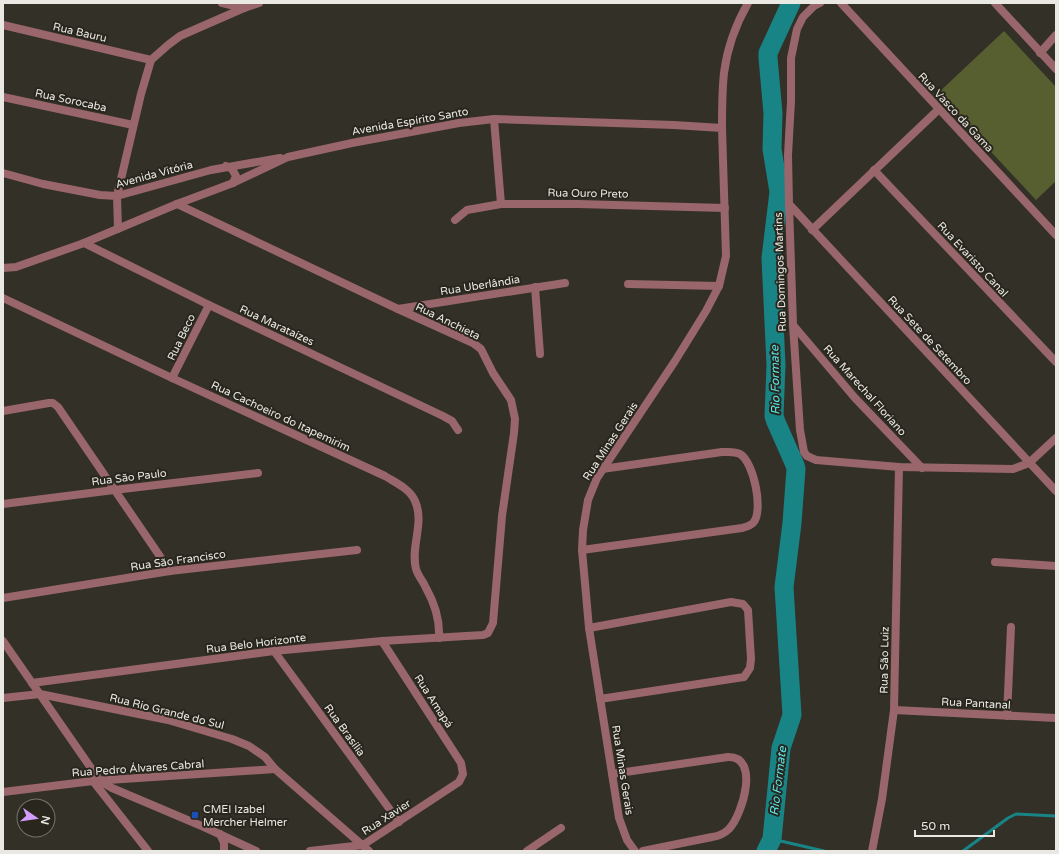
<svg xmlns="http://www.w3.org/2000/svg" width="1059" height="854" viewBox="0 0 1059 854" font-family="'Varela Round',sans-serif">
<style>
.green{fill:#575e30}
.lines{fill:none;stroke-linecap:round;stroke-linejoin:round}
.stream{stroke:#198486;stroke-width:3}
.river{stroke:#198486;stroke-width:19}
.minor{stroke:#99666b;stroke-width:8}
.tertiary{stroke:#99666b;stroke-width:8}
.transit-dot{fill:#1a4fb4;stroke:#28261d;stroke-width:1.5}
.labels{text-anchor:middle;stroke-width:4;stroke-linejoin:round;paint-order:stroke}
.street-label{font-size:11px;fill:#eae8e2;stroke:#28261d}
.poi-label{font-size:11px;fill:#eae8e2;stroke:#28261d;text-anchor:start}
.water-label{font-size:12px;font-style:italic;fill:#5ae6e9;stroke:#28261d}
</style>
<rect width="100%" height="100%" fill="#323027"/>
<polygon class="green" points="1004,31 1056,87 1056,181 1036,200 937,94"/>
<g class="lines">
<g class="stream">
<polyline points="772,839 824,851"/>
<polyline points="963,851 1008,818 1016,814 1056,816"/>
</g>
<polyline class="river" points="766,851 772,839 781,748 792,715 784,587 792,523 796,469 795,465 776,422 774,416 776,365 771,258 779,192 772,149 773,113 768,58 768,53 791,3"/>
<g class="minor">
<polyline points="222,3 244,8"/>
<polyline points="820,3 814,6 803,17 797,29 791,58 791,101 788,155 789,204 793,325 800,430 804,452 807,456 816,460 899,467 1013,469 1029,463 1056,438"/>
<polyline points="841,3 1056,235"/>
<polyline points="995,3 1056,69"/>
<polyline points="3,25 151,60"/>
<polyline points="1040,53 1056,35"/>
<polyline points="3,97 133,125"/>
<polyline points="494,119 501,204"/>
<path d="M722 128C722 110 722 91 724 73 727 49 736 24 748 3"/>
<polyline points="874,170 1056,362"/>
<polyline points="789,204 1056,491"/>
<polyline points="455,220 467,210 501,204 578,204 725,208"/>
<polyline points="118,229 117,196 141,94 151,60 168,45 180,36 244,8 259,3"/>
<polyline points="812,230 939,109"/>
<polyline points="84,243 209,305 443,416 452,421 458,430"/>
<polyline points="628,284 719,286"/>
<polyline points="535,287 540,354"/>
<path d="M3 298 172 378 385 476C396 483 410 489 415 501 425 523 410 547 416 569 418 576 423 581 426 588 435 604 440 620 439 638"/>
<polyline points="398,309 565,283"/>
<polyline points="793,325 855,398 922,468"/>
<polyline points="172,378 209,305"/>
<polyline points="3,411 49,403 53,403 58,407 170,571"/>
<polyline points="3,504 114,490 258,473"/>
<path d="M582 550 742 528C746 527 750 526 753 523 764 512 754 462 740 454 735 451 728 452 722 452L602 469"/>
<polyline points="995,562 1056,566"/>
<polyline points="3,598 170,571 357,550"/>
<polyline points="589,628 731,602 743,604 748,610 751,659 750,668 744,677 600,699"/>
<polyline points="3,641 100,781 112,788 204,827 256,851"/>
<polyline points="274,651 399,822"/>
<polyline points="32,683 274,651 382,641 483,635 488,633 493,623 502,516 514,433 515,419 511,400 493,373 481,349 473,343 462,338 398,309 177,204"/>
<polyline points="3,698 40,694 168,720 232,739 249,746 265,757 275,769 369,851"/>
<polyline points="894,710 1056,718"/>
<polyline points="1007,716 1011,627"/>
<path d="M612 774 728 757C760 756 743 814 729 829 724 834 719 836 712 837L643 851"/>
<polyline points="93,781 148,851"/>
<polyline points="3,792 93,781 275,769"/>
<polyline points="220,834 224,843 224,851"/>
<polyline points="310,851 363,845 459,782 463,774 461,763 382,641"/>
<polyline points="527,851 561,828"/>
<polyline points="872,851 882,799 894,710 899,467"/>
</g>
<g class="tertiary">
<polyline points="226,166 232,169 236,176 233,183"/>
<polyline points="3,173 43,184 100,195 117,196 211,170 280,158"/>
<polyline points="3,268 16,267 84,243 177,204 233,183 288,157 352,143 459,123 494,119 674,125 722,128 726,256 719,286 706,311 675,361 597,478 588,500 583,530 582,550 589,628 619,818 627,840 635,851"/>
</g>
</g>
<rect class="transit-dot" x="191" y="811" width="8" height="8" rx="2"/>
<g class="labels">
<g class="street-label">
<text transform="translate(80 32) rotate(13)" y="4">Rua Bauru</text>
<text transform="translate(71 100) rotate(12)" y="4">Rua Sorocaba</text>
<text transform="translate(956 112) rotate(47)" y="4">Rua Vasco da Gama</text>
<text transform="translate(410 121) rotate(-10)" y="4">Avenida Espírito Santo</text>
<text transform="translate(154 174) rotate(-15)" y="4">Avenida Vitória</text>
<text transform="translate(588 193) rotate(1)" y="4">Rua Ouro Preto</text>
<text transform="translate(973 259) rotate(47)" y="4">Rua Evaristo Canal</text>
<text transform="translate(780 272) rotate(-92)" y="4">Rua Domingos Martins</text>
<text transform="translate(480 285) rotate(-9)" y="4">Rua Uberlândia</text>
<text transform="translate(448 321) rotate(26)" y="4">Rua Anchieta</text>
<text transform="translate(277 325) rotate(25)" y="4">Rua Marataízes</text>
<text transform="translate(181 337) rotate(-64)" y="4">Rua Beco</text>
<text transform="translate(930 340) rotate(47)" y="4">Rua Sete de Setembro</text>
<text transform="translate(865 390) rotate(48)" y="4">Rua Marechal Floriano</text>
<text transform="translate(281 416) rotate(25)" y="4">Rua Cachoeiro do Itapemirim</text>
<text transform="translate(610 441) rotate(-57)" y="4">Rua Minas Gerais</text>
<text transform="translate(129 477) rotate(-7)" y="4">Rua São Paulo</text>
<text transform="translate(178 560) rotate(-8)" y="4">Rua São Francisco</text>
<text transform="translate(256 643) rotate(-7)" y="4">Rua Belo Horizonte</text>
<text transform="translate(884 660) rotate(-89)" y="4">Rua São Luiz</text>
<text transform="translate(434 701) rotate(57)" y="4">Rua Amapá</text>
<text transform="translate(976 703) rotate(3)" y="4">Rua Pantanal</text>
<text transform="translate(167 711) rotate(14)" y="4">Rua Rio Grande do Sul</text>
<text transform="translate(345 730) rotate(54)" y="4">Rua Brasília</text>
<text transform="translate(138 768) rotate(-4)" y="4">Rua Pedro Álvares Cabral</text>
<text transform="translate(623 770) rotate(81)" y="4">Rua Minas Gerais</text>
<text transform="translate(386 817) rotate(-33)" y="4">Rua Xavier</text>
</g>
<g class="poi-label">
<text x="203" y="813">CMEI Izabel<tspan x="203" dy="13">Mercher Helmer</tspan></text>
</g>
<g class="water-label">
<text transform="translate(775 380) rotate(-91)" y="4">Rio Formate</text>
<text transform="translate(778 781) rotate(-83)" y="4">Rio Formate</text>
</g>
</g>
<rect width="1059" height="854" fill="none" stroke="#eae8e2" stroke-width="8"/>
<g transform="translate(36 818) rotate(103)"><circle r="19" fill="#28261d" stroke="#76746c"/>
<path d="M0-3L7 15L0 10L-7 15Z" fill="#d29dfd"/>
<text y="-6" font-size="11" font-weight="bold" text-anchor="middle" fill="#eae8e2">N</text>
</g>
<path d="M915 830v6h79v-6" fill="none" stroke="#eae8e2" stroke-width="2"/>
<text x="921" y="830" font-size="12" fill="#eae8e2" stroke="#28261d" stroke-width="3" paint-order="stroke">50 m</text>
</svg>
